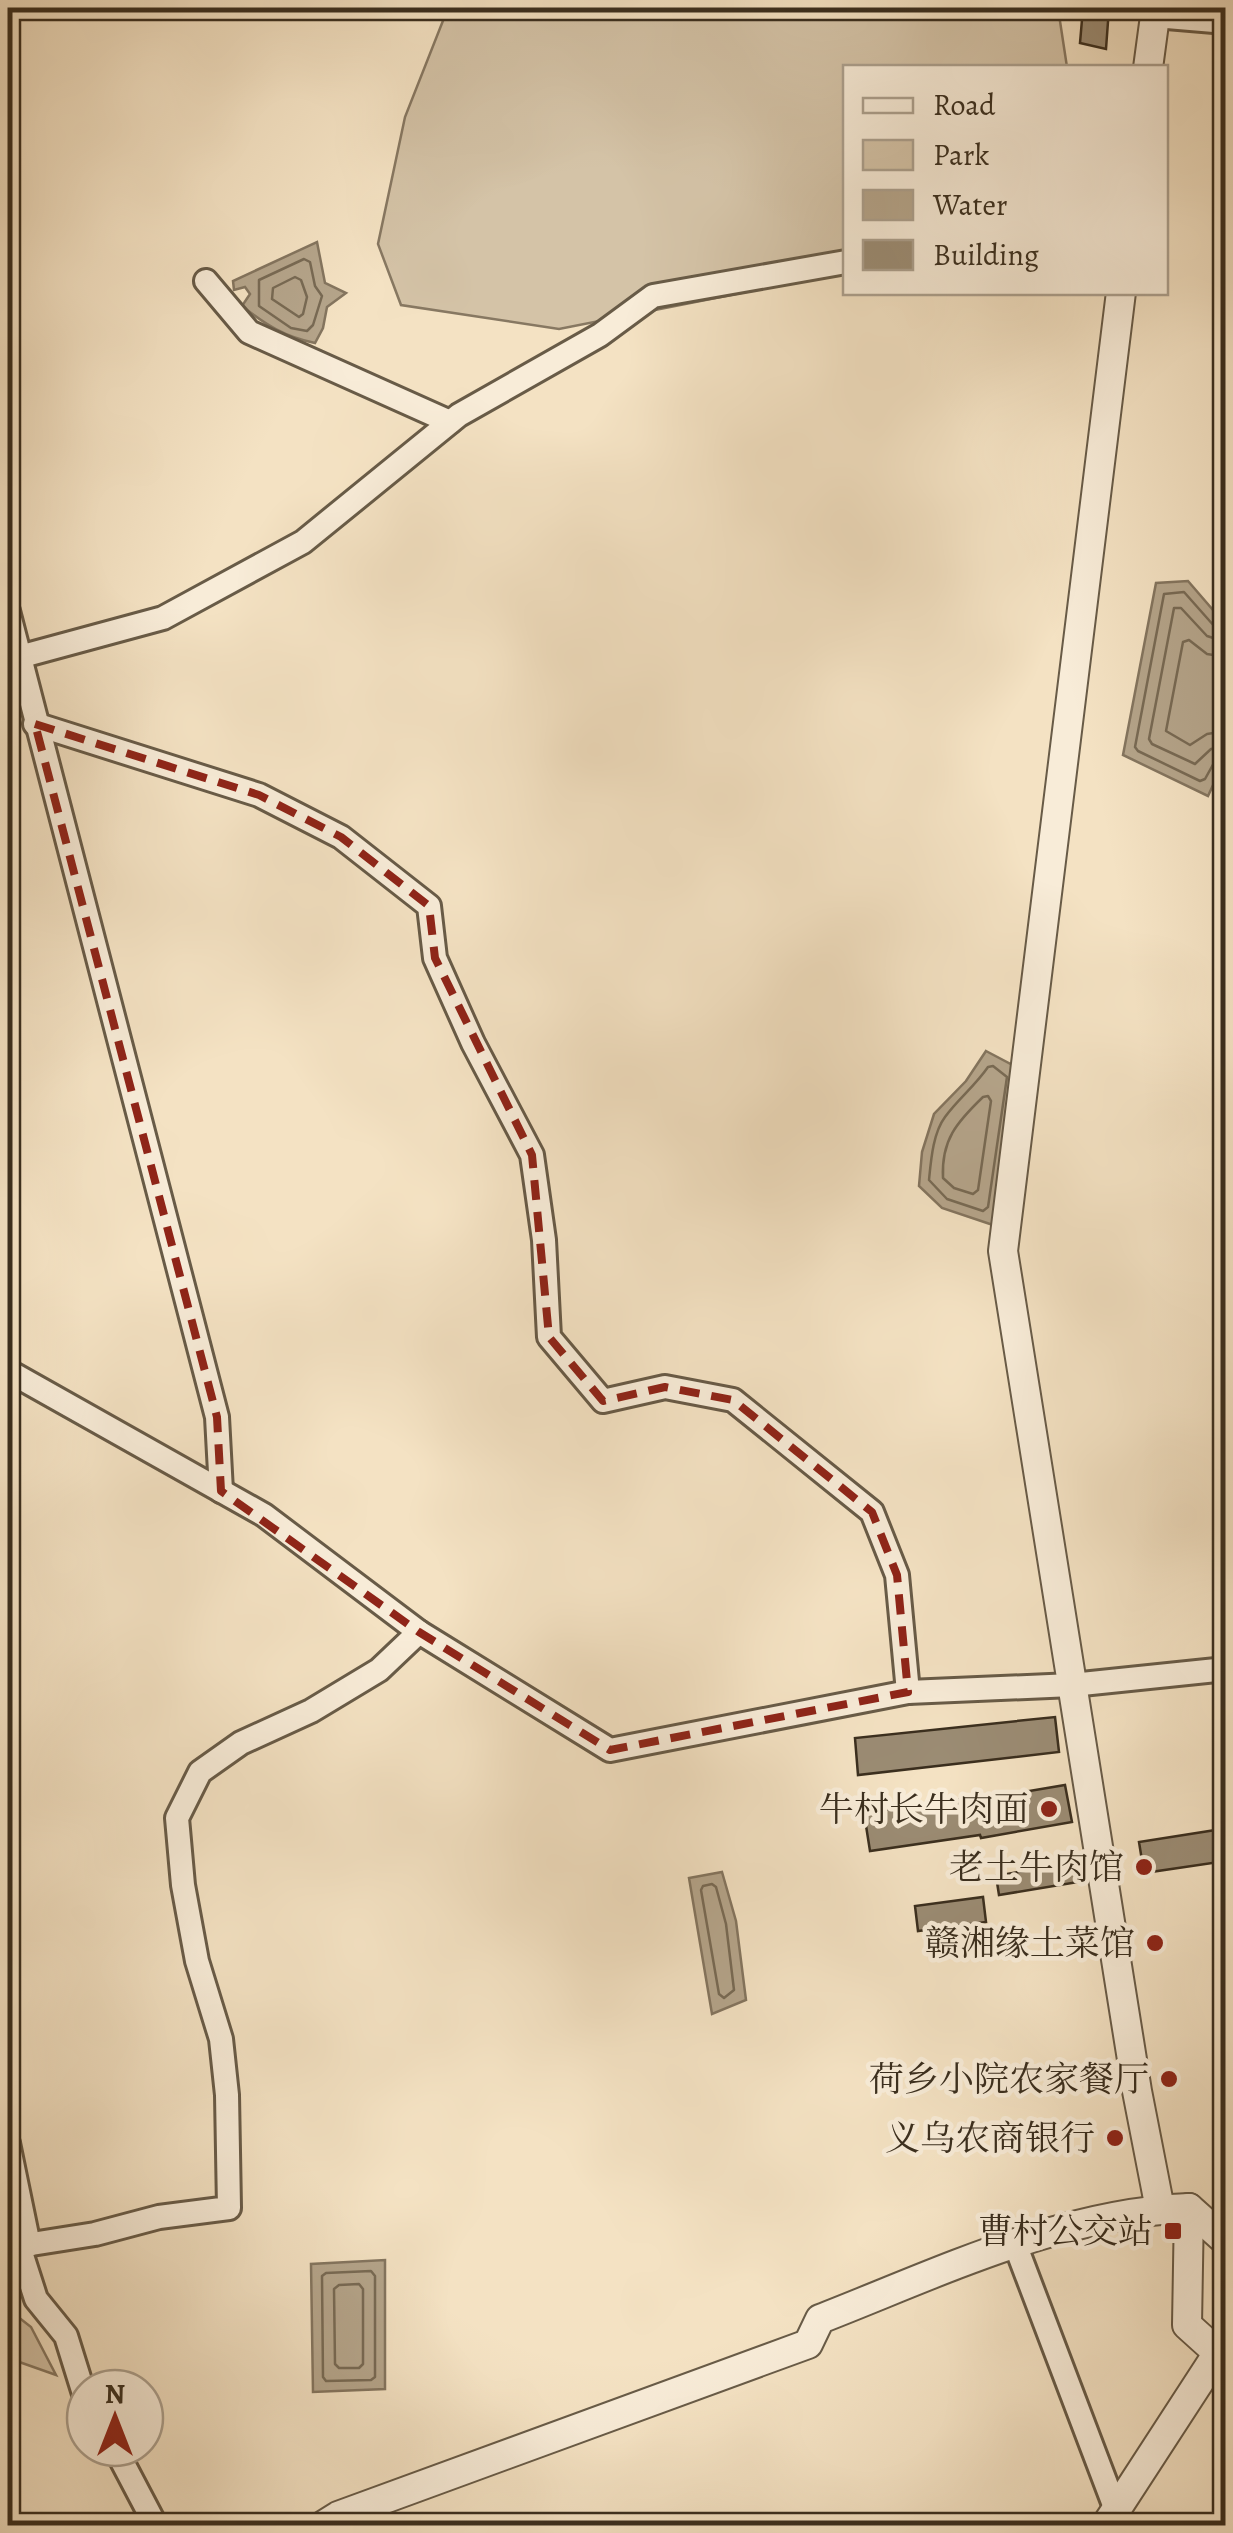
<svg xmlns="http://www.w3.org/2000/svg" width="1233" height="2533" viewBox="0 0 1233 2533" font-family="Alegreya,'Noto Serif SC',serif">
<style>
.green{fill:#d4c3a7;stroke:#877862;stroke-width:2.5}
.water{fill:#b5a58b;stroke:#84755f;stroke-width:2.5}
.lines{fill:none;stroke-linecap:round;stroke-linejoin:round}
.shore{stroke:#786a54;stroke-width:2.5}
.building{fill:#9b8c74;stroke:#3a2e1e;stroke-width:2.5}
.minor-casing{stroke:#685b47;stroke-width:28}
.tertiary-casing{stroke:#685b47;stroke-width:32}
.minor{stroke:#f8ecd8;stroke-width:22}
.tertiary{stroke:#f8ecd8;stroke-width:28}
.marked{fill:none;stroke:#8f2418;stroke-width:8;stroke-dasharray:20 12;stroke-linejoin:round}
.poi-dot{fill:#8f2418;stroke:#f8ecd8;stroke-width:4}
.labels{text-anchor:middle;stroke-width:9;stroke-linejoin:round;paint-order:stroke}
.poi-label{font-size:35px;fill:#3a2e1e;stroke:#f8ecd8;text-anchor:end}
</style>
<rect width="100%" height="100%" fill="#f4e2c3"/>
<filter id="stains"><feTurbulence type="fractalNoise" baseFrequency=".002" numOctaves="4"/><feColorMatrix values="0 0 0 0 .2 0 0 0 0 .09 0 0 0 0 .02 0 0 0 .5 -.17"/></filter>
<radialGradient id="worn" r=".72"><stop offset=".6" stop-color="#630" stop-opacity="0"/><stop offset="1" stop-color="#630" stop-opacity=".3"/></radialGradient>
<g class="green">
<polygon points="448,8 1058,8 1067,67 846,68 845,268 833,275 559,329 401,305 378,244 405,117"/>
<polygon points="8,2309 31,2327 56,2375 8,2358"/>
</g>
<g class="water">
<path d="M317 242 325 283 346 293 327 307 323 328 315 343C285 337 266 325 242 306L250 294 245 287 234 290 233 281Z"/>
<polygon points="1188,581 1225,624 1225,759 1208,796 1123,755 1156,583"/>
<polygon points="986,1051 1018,1068 996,1226 942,1208 919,1186 922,1152 934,1114 966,1081"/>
<polygon points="722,1872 736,1921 746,2000 712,2014 689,1878"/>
<polygon points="385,2260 385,2389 313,2392 311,2264"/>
</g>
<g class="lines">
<g class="shore">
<polygon points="304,259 310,262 315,286 322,296 313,325 307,331 291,328 259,306 259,280"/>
<polygon points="295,277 301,280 307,297 303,314 299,317 272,299 273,288"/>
<polyline points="1226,629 1215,627 1184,592 1164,594 1135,747 1138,751 1200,781 1205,779 1215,761 1226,758"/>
<polyline points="1226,642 1207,636 1181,608 1174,608 1149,739 1152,744 1195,764 1211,749 1226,746"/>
<polyline points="1226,657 1207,654 1189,640 1183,642 1166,731 1190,745 1207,734 1226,731"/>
<path d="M993 1066 1007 1077 988 1207 983 1211 947 1199 929 1180C931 1160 933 1133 945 1117 958 1099 975 1086 988 1067Z"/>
<path d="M988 1096 991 1101 978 1190 973 1194 954 1188 943 1178C941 1140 957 1122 983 1097Z"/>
<polygon points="712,1884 716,1887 726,1924 734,1990 724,1998 719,1994 701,1890 703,1886"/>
<polygon points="371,2271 375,2276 375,2377 371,2380 326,2381 323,2377 322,2276 326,2273"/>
<polygon points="359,2284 363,2289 363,2364 359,2368 339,2368 335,2364 334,2289 339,2285"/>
</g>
</g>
<g class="building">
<polygon points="1083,8 1109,8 1106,49 1080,43"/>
<polygon points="1055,1717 1059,1752 858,1775 855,1738"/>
<polygon points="1065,1785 1072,1822 981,1838 980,1835 870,1851 864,1813 962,1799 963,1802"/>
<polygon points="1222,1829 1226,1861 1144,1873 1139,1842"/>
<polygon points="1080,1861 1084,1881 999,1895 996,1876"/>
<polygon points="983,1897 986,1922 918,1931 915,1906"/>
</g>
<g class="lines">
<g class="minor-casing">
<g id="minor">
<polyline points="1156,8 1155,16 1226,22"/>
<polyline points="206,281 249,332 450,422"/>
<polyline points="8,611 217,1417 221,1491"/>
<polyline points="8,660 163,618 303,542 459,415 600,335 653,296 846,262"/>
<polyline points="35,724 259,795 341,837 429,906 435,958 473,1043 532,1155 544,1240 549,1337 603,1401 665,1387 733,1400 872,1512 897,1575 908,1692 610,1750 419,1632"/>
<polyline points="8,1371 264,1515 419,1632 379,1670 311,1711 241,1743 200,1772 177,1818 183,1885 197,1961 221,2039 227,2095 229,2208 159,2217 95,2234 19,2246 36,2299 66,2336 85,2397"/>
<polyline points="908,1692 1072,1685 1226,1669"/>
<polyline points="8,2143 29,2245"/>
<polyline points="1015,2244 1116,2510"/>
<polyline points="115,2448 156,2526"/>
</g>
</g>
<g class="tertiary-casing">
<g id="tertiary">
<polyline points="1148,68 1155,16"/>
<polyline points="1121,292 1003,1251 1137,2091 1160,2209"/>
<path d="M322 2526 338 2516 808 2344 820 2319C938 2273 1061 2213 1189 2208L1226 2241"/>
<polyline points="1109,2526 1108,2522 1116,2510 1218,2353 1187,2325 1189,2208"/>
</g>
</g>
<use href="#minor" class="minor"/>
<use href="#tertiary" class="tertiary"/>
</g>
<path class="marked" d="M35 724 259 795 341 837 429 906 435 958 532 1155 549 1337 603 1401 665 1387 733 1400 872 1512 897 1575 908 1692 610 1750 419 1632 221 1491 217 1417Z"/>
<g class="poi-dot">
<circle cx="1049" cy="1809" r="10"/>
<circle cx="1144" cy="1867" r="10"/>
<circle cx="1155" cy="1943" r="10"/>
<circle cx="1169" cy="2079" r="10"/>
<circle cx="1115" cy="2138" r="10"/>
<rect x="1163" y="2221" width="20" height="20" rx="5"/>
</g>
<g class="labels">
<g class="poi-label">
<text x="1029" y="1821">牛村长牛肉面</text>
<text x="1124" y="1879">老土牛肉馆</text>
<text x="1135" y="1955">赣湘缘土菜馆</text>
<text x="1149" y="2091">荷乡小院农家餐厅</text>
<text x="1095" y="2150">义乌农商银行</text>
<text x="1153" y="2243">曹村公交站</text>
</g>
</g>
<rect width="1233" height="2533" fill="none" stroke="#f4e2c3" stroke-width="40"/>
<rect x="10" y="10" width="1213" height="2513" fill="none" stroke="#3a2e1e" stroke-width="5"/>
<rect x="20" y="20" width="1193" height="2493" fill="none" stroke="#3a2e1e" stroke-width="2.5"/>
<rect x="843" y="65" width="325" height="230" fill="#f8ecd8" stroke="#aca08e" stroke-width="2.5"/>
<rect x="863" y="98" width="50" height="15" fill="#f8ecd8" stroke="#aca08e" stroke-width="2.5"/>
<text x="933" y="115" font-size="30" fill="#3a2e1e">Road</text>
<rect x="863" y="140" width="50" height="30" fill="#d4c3a7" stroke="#aca08e" stroke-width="2.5"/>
<text x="933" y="165" font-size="30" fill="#3a2e1e">Park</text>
<rect x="863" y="190" width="50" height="30" fill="#b5a58b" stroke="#aca08e" stroke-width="2.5"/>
<text x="933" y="215" font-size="30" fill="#3a2e1e">Water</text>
<rect x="863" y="240" width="50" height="30" fill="#9b8c74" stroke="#aca08e" stroke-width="2.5"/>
<text x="933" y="265" font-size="30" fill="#3a2e1e">Building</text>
<g transform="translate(115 2418)"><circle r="48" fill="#f8ecd8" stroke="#aca08e" stroke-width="2.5"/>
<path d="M0-8L18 38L0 25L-18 38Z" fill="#8f2418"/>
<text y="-15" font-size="28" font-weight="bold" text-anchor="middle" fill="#3a2e1e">N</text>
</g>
<rect width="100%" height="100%" filter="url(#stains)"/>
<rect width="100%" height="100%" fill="url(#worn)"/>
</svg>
